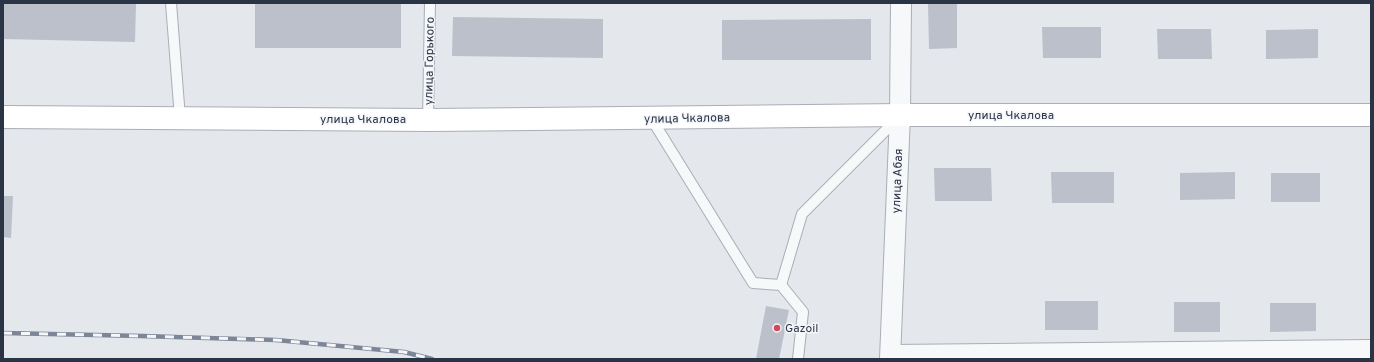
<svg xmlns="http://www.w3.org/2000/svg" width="1374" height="362" viewBox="0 0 1374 362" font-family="Overpass,sans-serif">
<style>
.building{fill:#bbc0ca}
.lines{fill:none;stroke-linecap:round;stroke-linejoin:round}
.lane-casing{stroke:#a9aeb7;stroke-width:12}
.street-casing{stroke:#a9aeb7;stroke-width:22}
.secondary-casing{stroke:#a9aeb7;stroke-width:24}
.lane{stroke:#f7f8fa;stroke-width:10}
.street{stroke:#f7f8fa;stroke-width:20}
.secondary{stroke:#fff;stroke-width:22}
.rail-casing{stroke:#7d8696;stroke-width:4.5}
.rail{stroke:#f4f6f9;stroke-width:3;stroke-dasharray:9;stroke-linecap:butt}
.poi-dot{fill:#d1495b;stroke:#f4f6f9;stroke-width:1.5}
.labels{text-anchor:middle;stroke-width:3;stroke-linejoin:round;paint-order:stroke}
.street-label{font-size:12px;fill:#2b3445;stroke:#f4f6f9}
.poi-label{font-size:12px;fill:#2b3445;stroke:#f4f6f9;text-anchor:start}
</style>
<rect width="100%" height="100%" fill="#e4e7ec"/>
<g class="building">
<polygon points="3,3 136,3 135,42 3,39"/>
<rect x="255" y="3" width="146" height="45"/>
<polygon points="928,3 957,3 957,48 929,49"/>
<polygon points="453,17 603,19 603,58 452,56"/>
<polygon points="871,19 871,60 722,60 722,20"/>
<polygon points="1042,27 1101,27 1101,58 1043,58"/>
<polygon points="1157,29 1211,29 1212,59 1158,59"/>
<polygon points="1318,29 1318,58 1266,59 1266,30"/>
<polygon points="934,168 991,168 992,201 935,201"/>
<polygon points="1051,172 1114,172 1114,203 1052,203"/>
<polygon points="1235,172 1235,199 1180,200 1180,173"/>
<rect x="1271" y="173" width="49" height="29"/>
<polygon points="3,196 13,196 11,238 3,237"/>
<rect x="1045" y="301" width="53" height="29"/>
<rect x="1174" y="302" width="46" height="30"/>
<polygon points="1270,303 1316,303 1316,331 1270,332"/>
<polygon points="766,306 789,310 779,359 756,359"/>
</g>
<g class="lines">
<g class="lane-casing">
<g id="lane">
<polyline points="171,3 180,118"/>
<polyline points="651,118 753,283 781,285 802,214 899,117"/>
<polyline points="428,120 430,3"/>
<polyline points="781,285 803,312 798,359"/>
</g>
</g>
<g class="street-casing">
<g id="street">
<polyline points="891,355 1371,350"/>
<polyline points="890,359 900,115 901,3"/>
</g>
</g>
<g class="secondary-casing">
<polyline id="secondary" points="3,117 428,120 900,115 1371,115"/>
</g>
<use href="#lane" class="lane"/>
<use href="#street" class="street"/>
<use href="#secondary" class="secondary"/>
<g class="rail-casing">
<polyline id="rail" points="3,333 142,336 276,340 404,352 432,359"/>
</g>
<use href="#rail" class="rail"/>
</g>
<circle class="poi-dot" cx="777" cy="328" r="4"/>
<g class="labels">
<g class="street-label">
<text transform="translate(429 61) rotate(-89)" y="4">улица Горького</text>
<text x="1011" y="119">улица Чкалова</text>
<text transform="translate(687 118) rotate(-1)" y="4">улица Чкалова</text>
<text x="363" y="123">улица Чкалова</text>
<text transform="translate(897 181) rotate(-88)" y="4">улица Абая</text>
</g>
<g class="poi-label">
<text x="785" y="332">Gazoil</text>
</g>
</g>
<rect width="1374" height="362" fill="none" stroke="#2b3445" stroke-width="8"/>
</svg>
